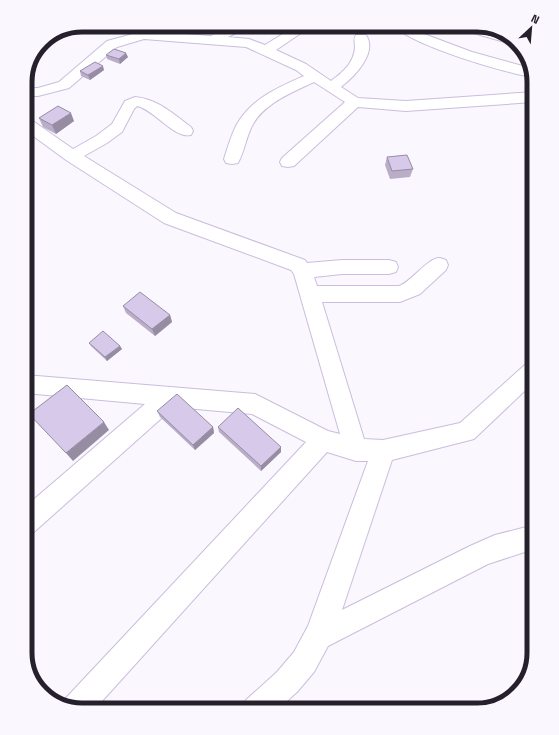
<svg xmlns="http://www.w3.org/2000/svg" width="559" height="735" viewBox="0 0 559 735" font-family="'Space Grotesk',sans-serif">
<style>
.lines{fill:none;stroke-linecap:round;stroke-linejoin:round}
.street-casing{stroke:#cbbddd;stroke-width:2}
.street{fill:#fff;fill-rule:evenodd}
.wall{fill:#b9adc8}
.shaded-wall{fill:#968da3}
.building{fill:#d7c9e9;stroke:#968da3}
.rim{fill:none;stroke:#25202c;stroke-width:5}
</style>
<rect width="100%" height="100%" fill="#faf7fe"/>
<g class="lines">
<g class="street-casing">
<g id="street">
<path d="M230 25H247L245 28 228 37 249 39 265 45 297 25H313L276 50 306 64 331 81C343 72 354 63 355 47 355 43 353 39 356 35H366C378 53 354 77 341 87L358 98 406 101 534 92V102L406 111 358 107 294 166 288 167 282 166 280 162 282 158 345 102 314 82C291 93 262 104 251 128 246 139 244 152 238 163L232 164 226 163 224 159C228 147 231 135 237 124 252 98 279 87 304 76L296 70 246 47 144 39 117 47 69 88 38 96H25V88H38L59 82 107 41 144 31 211 36Z"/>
<path d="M394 25H410L424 34 472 52 530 68 533 77C508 74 407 44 394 25Z"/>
<polygon points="455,25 476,25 507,34 517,43 508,43 456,28"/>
<path d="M135 97C158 99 173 114 191 127L193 131 191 135C174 139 155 110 137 106L134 109 122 132 107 143 84 156 176 213 305 260 307 263 342 260H389L396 262 398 267 396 272 389 274H342L314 277 317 286H399C411 282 428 258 439 258 441 258 443 259 446 260L448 265 446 270 420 294 400 302H322L364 439 383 440 460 423 527 363 534 360V382L474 439 392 460 342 610 470 546 495 535 534 525V549L488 564 328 646 314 672 297 692 277 710H242L246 700 277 672 294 652 308 626 368 461H356L327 452 94 710H78L62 705 65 699 306 442 252 414 174 407 34 532 25 535V507L145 404 25 393V375L255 394 328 431 340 434 294 274 291 270 164 223 66 160 25 130V117L30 119 73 149 96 136 112 124 125 101Z"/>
</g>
</g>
<use href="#street" class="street"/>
</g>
<g class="wall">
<polygon points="478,25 481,25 495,29 494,30"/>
<polygon points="106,55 128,57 120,64 107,59"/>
<polygon points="104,70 90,80 81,76 80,71"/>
<polygon points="39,118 74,121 56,134 43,127"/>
<polygon points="387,157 413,169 410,177 390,179 385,165"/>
<polygon points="123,306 170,315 172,322 155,336 126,313"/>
<polygon points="89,343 120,346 122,349 107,361 91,346"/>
<polygon points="157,411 213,427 214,433 195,450 160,417"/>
<polygon points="218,427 281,447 281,452 261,471 219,432"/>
</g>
<g class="shaded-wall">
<polygon points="126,53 128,57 120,64 119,59"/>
<polygon points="103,66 104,70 90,80 88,75"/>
<polygon points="71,113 74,121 56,134 52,125"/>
<polygon points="170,315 172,322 155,336 152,329"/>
<polygon points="120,346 122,349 107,361 105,357"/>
<polygon points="104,422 109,430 73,461 66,453"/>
<polygon points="213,427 214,433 195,450 193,445"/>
<polygon points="281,447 281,452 261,471 261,466"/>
</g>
<g class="building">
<polygon points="114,49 126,53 119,59 106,55"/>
<polygon points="95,62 103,66 88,75 80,71"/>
<polygon points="58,106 71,113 52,125 39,118"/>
<polygon points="407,155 413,169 392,171 387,157"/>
<polygon points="140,292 170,315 152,329 123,306"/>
<polygon points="103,331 120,346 105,357 89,343"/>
<polygon points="67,385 104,422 66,453 29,414"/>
<polygon points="177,394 213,427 193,445 157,411"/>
<polygon points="238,408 281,447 261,466 218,427"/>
</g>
<path d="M0 0H559V735H0ZM82 32H477A50 50 0 0 1 527 82V653A50 50 0 0 1 477 703H82A50 50 0 0 1 32 653V82A50 50 0 0 1 82 32Z" fill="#faf7fe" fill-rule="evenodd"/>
<path class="rim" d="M82 32H477A50 50 0 0 1 527 82V653A50 50 0 0 1 477 703H82A50 50 0 0 1 32 653V82A50 50 0 0 1 82 32Z"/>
<g transform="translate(531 28) rotate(26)" stroke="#faf7fe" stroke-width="3" paint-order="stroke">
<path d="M0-3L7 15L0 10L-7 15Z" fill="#25202c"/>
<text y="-6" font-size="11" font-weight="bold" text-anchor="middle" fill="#25202c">N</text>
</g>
</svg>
